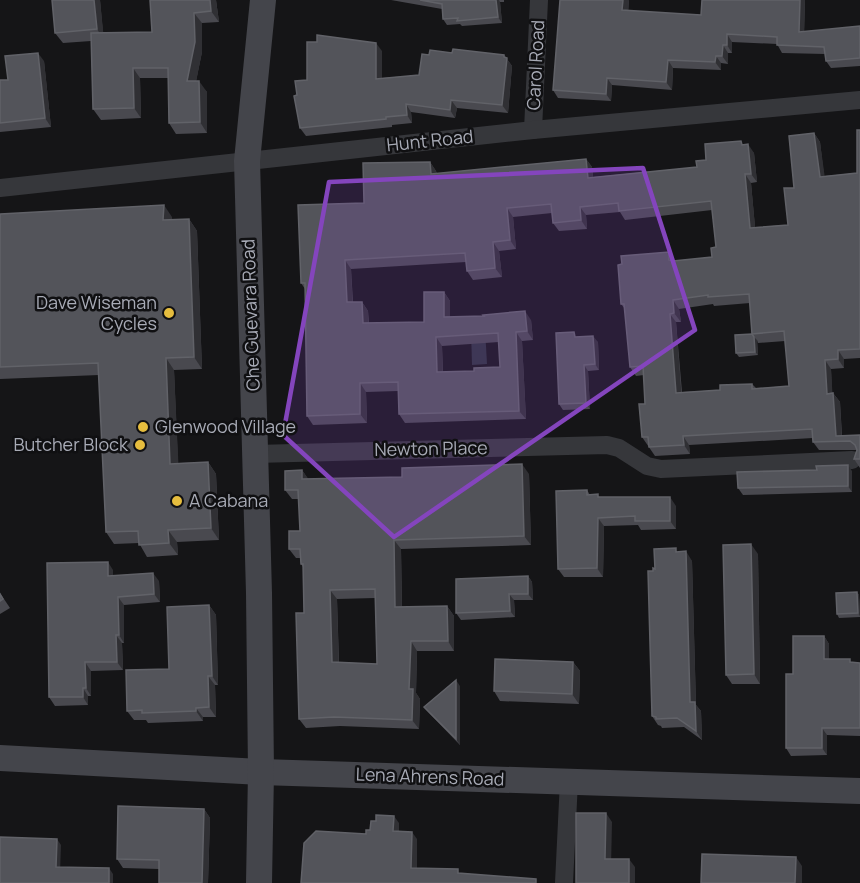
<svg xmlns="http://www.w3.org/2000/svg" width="860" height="883" viewBox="0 0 860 883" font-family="Manrope,sans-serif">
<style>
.water{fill:#2e343c}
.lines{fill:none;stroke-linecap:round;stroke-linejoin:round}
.street{stroke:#36373b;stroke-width:18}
.secondary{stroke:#44454b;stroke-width:26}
.wall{fill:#49494f;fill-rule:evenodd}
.shaded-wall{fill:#303034}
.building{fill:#53545a;stroke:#616268;stroke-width:1.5;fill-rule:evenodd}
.marked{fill:#8445bd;fill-opacity:0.2;stroke:#8445bd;stroke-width:4.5;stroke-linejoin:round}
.poi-dot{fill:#e6bd3e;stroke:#101012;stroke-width:2}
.labels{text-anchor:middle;stroke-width:5;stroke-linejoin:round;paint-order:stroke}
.street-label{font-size:18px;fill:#a8abb6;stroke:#101012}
.poi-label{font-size:18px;fill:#a8abb6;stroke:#101012;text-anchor:end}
</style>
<rect width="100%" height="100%" fill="#151517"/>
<polygon class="water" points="485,328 487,364 472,365 471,330"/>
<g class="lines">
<g class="street">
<polyline points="533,130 539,0"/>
<polyline points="0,188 533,130 860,100"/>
<polyline points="255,454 607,445 619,448 647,466 661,469 852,460"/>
<polyline points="564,883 569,781"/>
</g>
<g class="secondary">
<polyline points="0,758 261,772 860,791"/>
<polyline points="259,883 261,772 259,593 247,161 263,0"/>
</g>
</g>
<g class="wall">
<polygon points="52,0 100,0 103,33 152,32 216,0 219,22 202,23 202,52 196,81 207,92 207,133 176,134 169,123 168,78 140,78 141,118 101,120 93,109 91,41 63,43 55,33"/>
<polygon points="391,0 504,0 504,2 500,2 502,23 462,26 460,24 447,25 443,19 442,9"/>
<polygon points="629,0 628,11 701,15 702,0 805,0 804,32 860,26 860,66 831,68 826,61 825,54 782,53 777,44 732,42 732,53 728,53 728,64 721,63 721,70 673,68 672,90 612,85 611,101 558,98 553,90"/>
<polygon points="382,51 382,78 419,75 429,55 452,53 504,55 512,66 508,113 457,108 455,118 411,112 412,123 392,125 392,127 306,136 300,128 297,95 307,80"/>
<polygon points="44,61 51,127 0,132 0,80 8,80"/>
<path d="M860 130V358L844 359V368L831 369 832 394 833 393 840 402 842 435H860V468L854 459 857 450H819L813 442V438L689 445 690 454 655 456 642 437 645 404 644 375 636 376 630 367 625 309 621 304 675 261 712 257 716 247 712 210 625 220 620 212 586 215 587 229 559 231 553 223 552 213 513 217 516 249 499 251 502 277 473 280 467 271 466 262 351 269 353 302H362L368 311 369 323 424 322 444 292 450 301V317L531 320 533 340 522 341 526 419 405 423 399 414 398 391 366 392 367 423 313 425 307 416 305 289 301 283 364 203 430 162 436 171 437 174 586 159 592 167 593 177 697 167 706 160 744 145 754 153 757 182 751 183 755 227 788 225 794 188 814 133 820 142 824 176 857 173ZM750 303 752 334 736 353 739 357 758 355 757 340 758 343 785 341 789 386 756 388 752 384 720 390 682 392 676 322H681L679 309 713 304 714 306ZM499 342 500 367 474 371 443 372 442 346Z"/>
<polygon points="0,214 172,217 172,220 189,219 197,231 202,369 174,370 178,463 208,462 216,474 219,540 177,542 178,555 147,557 139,543 114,544 106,532 99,375 0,379"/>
<polygon points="578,337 598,342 599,370 588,371 590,409 563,410 559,404"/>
<path d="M302 470 308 479 529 474 531 545 401 549 402 607 447 606 454 616V651H417L416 693 420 699 419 729 340 726 306 728 299 719 304 613 303 567 301 564 300 558H296L289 549 300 531 299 499H292L285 490ZM375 598 377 664 339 662 337 599Z"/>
<polygon points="852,471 852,492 743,495 738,488"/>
<polygon points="587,490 590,495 600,497 676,506 676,529 641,530 638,525 604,526 603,577 564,577 558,569"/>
<polygon points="679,552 692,561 696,705 701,711 702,740 684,727 662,728 661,726 658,725 652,716 653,571"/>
<polygon points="758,554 760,684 732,684 726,675"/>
<polygon points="113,570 113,576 159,581 160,602 124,605 124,643 122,643 123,670 91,671 91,696 88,696 88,705 55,706 49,697"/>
<polygon points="528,576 532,582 533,600 514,600 515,617 461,620 456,613"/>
<polygon points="857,592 859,595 860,617 839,618 837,614"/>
<polygon points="0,593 10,608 0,614"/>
<polygon points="209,605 216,615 218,685 215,685 216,717 203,717 203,721 148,723 146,720 134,720 127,711 169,669"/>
<polygon points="824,636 829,644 829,659 852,662 860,663 860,736 827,735 827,755 791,756 786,748 793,674"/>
<polygon points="573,662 580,671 579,704 500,701 494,691"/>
<polygon points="460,686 460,745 429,713 424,707"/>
<polygon points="204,809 210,818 208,883 159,883 159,869 123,868 117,859"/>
</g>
<g class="shaded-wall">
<polygon points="94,0 100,0 104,40 97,29"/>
<polygon points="210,0 216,0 219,22 211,11"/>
<polygon points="496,0 499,0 500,2 502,23 498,17"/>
<polygon points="623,0 629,0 628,18 622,10"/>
<polygon points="800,0 805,0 804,40 799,32"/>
<polygon points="194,13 202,23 202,52 194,92 187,81"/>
<polygon points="727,34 732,42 732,53 727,45"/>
<polygon points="376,43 382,51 382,87 376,79"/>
<polygon points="723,45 728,53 728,64 722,56"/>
<polygon points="38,53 44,61 51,127 45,118"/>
<polygon points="504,55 512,66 508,113 502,105"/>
<polygon points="716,56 721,63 721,70 715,62"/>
<polygon points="668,60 673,68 672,90 666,82"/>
<polygon points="133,68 140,78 141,118 134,108"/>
<polygon points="607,78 612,85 611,101 606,94"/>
<polygon points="199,81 207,92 207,133 200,122"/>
<polygon points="451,100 457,108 455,118 450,110"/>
<polygon points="406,104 411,112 412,123 407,115"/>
<polygon points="814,133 820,142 826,186 820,177"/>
<polygon points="748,144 754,153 757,182 751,174"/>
<polygon points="586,159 592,167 594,187 588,178"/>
<polygon points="430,162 436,171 437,183 431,174"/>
<polygon points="745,174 751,183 756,237 750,228"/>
<polygon points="164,205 172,217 172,232 163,220"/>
<polygon points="580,207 586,215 587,229 581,220"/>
<polygon points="507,208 513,217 516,249 510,240"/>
<polygon points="189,219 197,231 202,369 194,357"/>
<polygon points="493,242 499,251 502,277 495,268"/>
<polygon points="669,252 675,261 676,269 669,260"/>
<polygon points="345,260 351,269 353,311 347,302"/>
<polygon points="444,292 450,301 450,326 444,317"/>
<polygon points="673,300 679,309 681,322 674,313"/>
<polygon points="362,302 368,311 369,332 363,323"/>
<polygon points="525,311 531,320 533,340 527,331"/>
<polygon points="670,314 676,322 682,401 676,393"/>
<polygon points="516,332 522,341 526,419 519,411"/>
<polygon points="593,336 598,342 599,370 595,364"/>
<polygon points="436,337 442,346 443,381 437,372"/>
<polygon points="754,337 757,340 758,355 755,352"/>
<polygon points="838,350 844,359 844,368 838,359"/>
<polygon points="166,358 174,370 179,476 170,464"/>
<polygon points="825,360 831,369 833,403 827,394"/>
<polygon points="584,365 588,371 590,409 586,403"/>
<polygon points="360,383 366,392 367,423 360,414"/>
<polygon points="833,393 840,402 842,441 836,436"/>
<polygon points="683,436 689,445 690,454 684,445"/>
<polygon points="208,462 216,474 219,540 211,528"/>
<polygon points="522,464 529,474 531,545 524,536"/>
<polygon points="848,465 852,471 852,492 848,486"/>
<polygon points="302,470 309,480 302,479"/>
<polygon points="670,497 676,506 676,529 670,521"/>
<polygon points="598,518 604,526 603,577 597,568"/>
<polygon points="168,530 177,542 178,555 169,543"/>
<polygon points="394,540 401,549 402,616 395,607"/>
<polygon points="751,544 758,554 760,684 754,674"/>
<polygon points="686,551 692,561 696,705 701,711 702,740 696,731 690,702"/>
<polygon points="108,562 113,570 113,584 108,576"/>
<polygon points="153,573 159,581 160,602 154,594"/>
<polygon points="528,576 532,582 533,600 528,594"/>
<polygon points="330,590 337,599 339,671 332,662"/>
<polygon points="857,592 859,595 860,616 858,613"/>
<polygon points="509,594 514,600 515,617 510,611"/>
<polygon points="118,597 124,605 124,643 119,635"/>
<polygon points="209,605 216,615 218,685 212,676"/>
<polygon points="447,606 454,616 454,651 448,641"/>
<polygon points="116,635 122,643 123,670 117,662"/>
<polygon points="824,636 829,644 829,667 824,659"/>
<polygon points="411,641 417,651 416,693 420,699 419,729 412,720 409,689"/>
<polygon points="85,662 91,671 91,696 86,688"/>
<polygon points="573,662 580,671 579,704 572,694"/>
<polygon points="208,676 215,685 216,717 209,707"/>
<polygon points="456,680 460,686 460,745 456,739"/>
<polygon points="83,688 88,696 88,705 83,697"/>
<polygon points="196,708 203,717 203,721 196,711"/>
<polygon points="822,728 827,735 827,755 822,748"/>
<polygon points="204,809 210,818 208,883 202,883"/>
<polygon points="606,813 612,822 611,867 605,859"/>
<polygon points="394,816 399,823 399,839 393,831"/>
<polygon points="412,832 417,839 417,876 411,868"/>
<polygon points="57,839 61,845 60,873 56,867"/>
<polygon points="796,857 802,866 802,883 795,883"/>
<polygon points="629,859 635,867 635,883 629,883"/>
<polygon points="109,868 113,874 113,883 109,883"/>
</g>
<g class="building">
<polygon points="52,0 94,0 97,29 55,33"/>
<polygon points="150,0 210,0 211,11 194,13 195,42 187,81 199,81 200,122 169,123 168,68 133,68 134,108 93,109 91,33 152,32"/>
<polygon points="420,0 496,0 498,17 457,21 458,18 443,19 442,4"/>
<polygon points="560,0 623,0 622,10 701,15 702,0 800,0 799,32 860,26 860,58 826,61 824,47 777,45 777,37 727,34 727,45 723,45 722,56 716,56 715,62 668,60 666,82 607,78 606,94 553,90"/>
<polygon points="317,35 376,43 376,79 419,75 422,54 429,55 430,50 452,53 453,49 504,55 504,57 507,58 502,105 451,100 450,110 406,104 407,115 386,117 386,119 300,128 294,96 297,95 295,81 307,80 307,42 317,42"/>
<polygon points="38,53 45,118 0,123 0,80 8,80 5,56"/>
<path d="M857 130H860V349L838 350V359L825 360 827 394 833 393 836 436 860 435V459H854L857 450 855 445 850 441 813 442 812 429 683 436 684 445 649 447 648 437H642L639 404H645L643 366 630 367 624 304H621L618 265 622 264 621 256 669 252V260L673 261 712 257 711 248 716 247 711 201 619 211 618 203 580 207 581 220 553 223 551 204 507 208 510 240 493 242 495 268 467 271 465 253 345 260 347 302H362L363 323 424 322V292H444V317L484 316 483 315 525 311 527 331 516 332 519 411 399 414 398 382 360 383V414L307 416 305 283H301L298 205 364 203 363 163 430 162 431 174 586 159 588 178 697 167 696 161 706 160 705 144 741 141 742 145 748 144 751 174H745L750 228 788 225 784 188H794L789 136 814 133 820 177 857 173ZM749 294 752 334 784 331 789 386 752 389V384L720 385V390L676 393 670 314 674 313 673 300 708 295V297ZM498 333 500 367 474 368V371L437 372 436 337Z"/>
<polygon points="164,205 163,220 189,219 194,357 166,358 170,464 208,462 211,528 168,530 169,543 139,545 138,531 106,532 98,363 0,367 0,214"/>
<polygon points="574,332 575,337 593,336 595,364 584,365 586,403 559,404 556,333"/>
<polygon points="752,334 754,337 755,352 736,353 735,335"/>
<path d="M522 464 524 536 394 540 395 607 447 606 448 641H411L409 689H413L412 720 334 717 299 719 296 613H304L303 564H301L300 549H289V531H300L298 490H285V471L302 470V479L402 477V468ZM375 589 377 664 332 662 330 590Z"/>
<polygon points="848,465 848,486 738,488 737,472 817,470 816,466"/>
<polygon points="587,490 587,495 598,494 598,497 670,497 670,521 635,521 635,516 598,518 597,568 558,569 556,491"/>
<polygon points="751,544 754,674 726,675 723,545"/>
<polygon points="676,548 676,552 686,551 690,702 695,702 696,731 677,718 656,719 656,717 652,716 648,571 653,571 653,568 655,569 654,549"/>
<polygon points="108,562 108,576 153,573 154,594 118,597 119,635 116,635 117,662 85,662 86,688 83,688 83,697 49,697 47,563"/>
<polygon points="528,576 528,594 509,594 510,611 456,613 456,579"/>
<polygon points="857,592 858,613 837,614 836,593"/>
<polygon points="0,594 3,599 0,601"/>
<polygon points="209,605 212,676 208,676 209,707 196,708 196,711 142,713 142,710 127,711 126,670 169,669 167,607"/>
<polygon points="793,636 824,636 824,659 850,659 850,662 860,663 860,728 822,728 822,748 786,748 786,674 793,674"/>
<polygon points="495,659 573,662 572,694 494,691"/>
<polygon points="456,680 456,739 424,707"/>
<polygon points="118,806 204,809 202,883 159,883 159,860 117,859"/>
<polygon points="576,813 606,813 605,859 629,859 629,883 576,883"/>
<polygon points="376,815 394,816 393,831 412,832 411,868 458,869 458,873 536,879 536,883 301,883 304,843 316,831 366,834 366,830 370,830 371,821 376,821"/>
<polygon points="0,837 57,839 56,867 109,868 109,883 0,883"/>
<polygon points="702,854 796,857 795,883 701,883"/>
</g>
<path class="marked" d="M643 168 695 330 394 537 283 435 329 182Z"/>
<g class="poi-dot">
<circle cx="169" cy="313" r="6"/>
<circle cx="143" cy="427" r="6"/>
<circle cx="140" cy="445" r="6"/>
<circle cx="177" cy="501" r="6"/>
</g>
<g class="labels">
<g class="street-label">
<text transform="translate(536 65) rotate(-87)" y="6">Carol Road</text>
<text transform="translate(430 141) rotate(-6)" y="6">Hunt Road</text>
<text transform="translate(251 315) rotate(-92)" y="6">Che Guevara Road</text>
<text transform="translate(431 449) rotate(-1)" y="6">Newton Place</text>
<text transform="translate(430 777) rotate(2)" y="6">Lena Ahrens Road</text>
</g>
<g class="poi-label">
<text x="157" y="309">Dave Wiseman<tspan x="157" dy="21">Cycles</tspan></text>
<text x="155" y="433" text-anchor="start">Glenwood Village</text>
<text x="128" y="451">Butcher Block</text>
<text x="189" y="507" text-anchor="start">A Cabana</text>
</g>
</g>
</svg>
